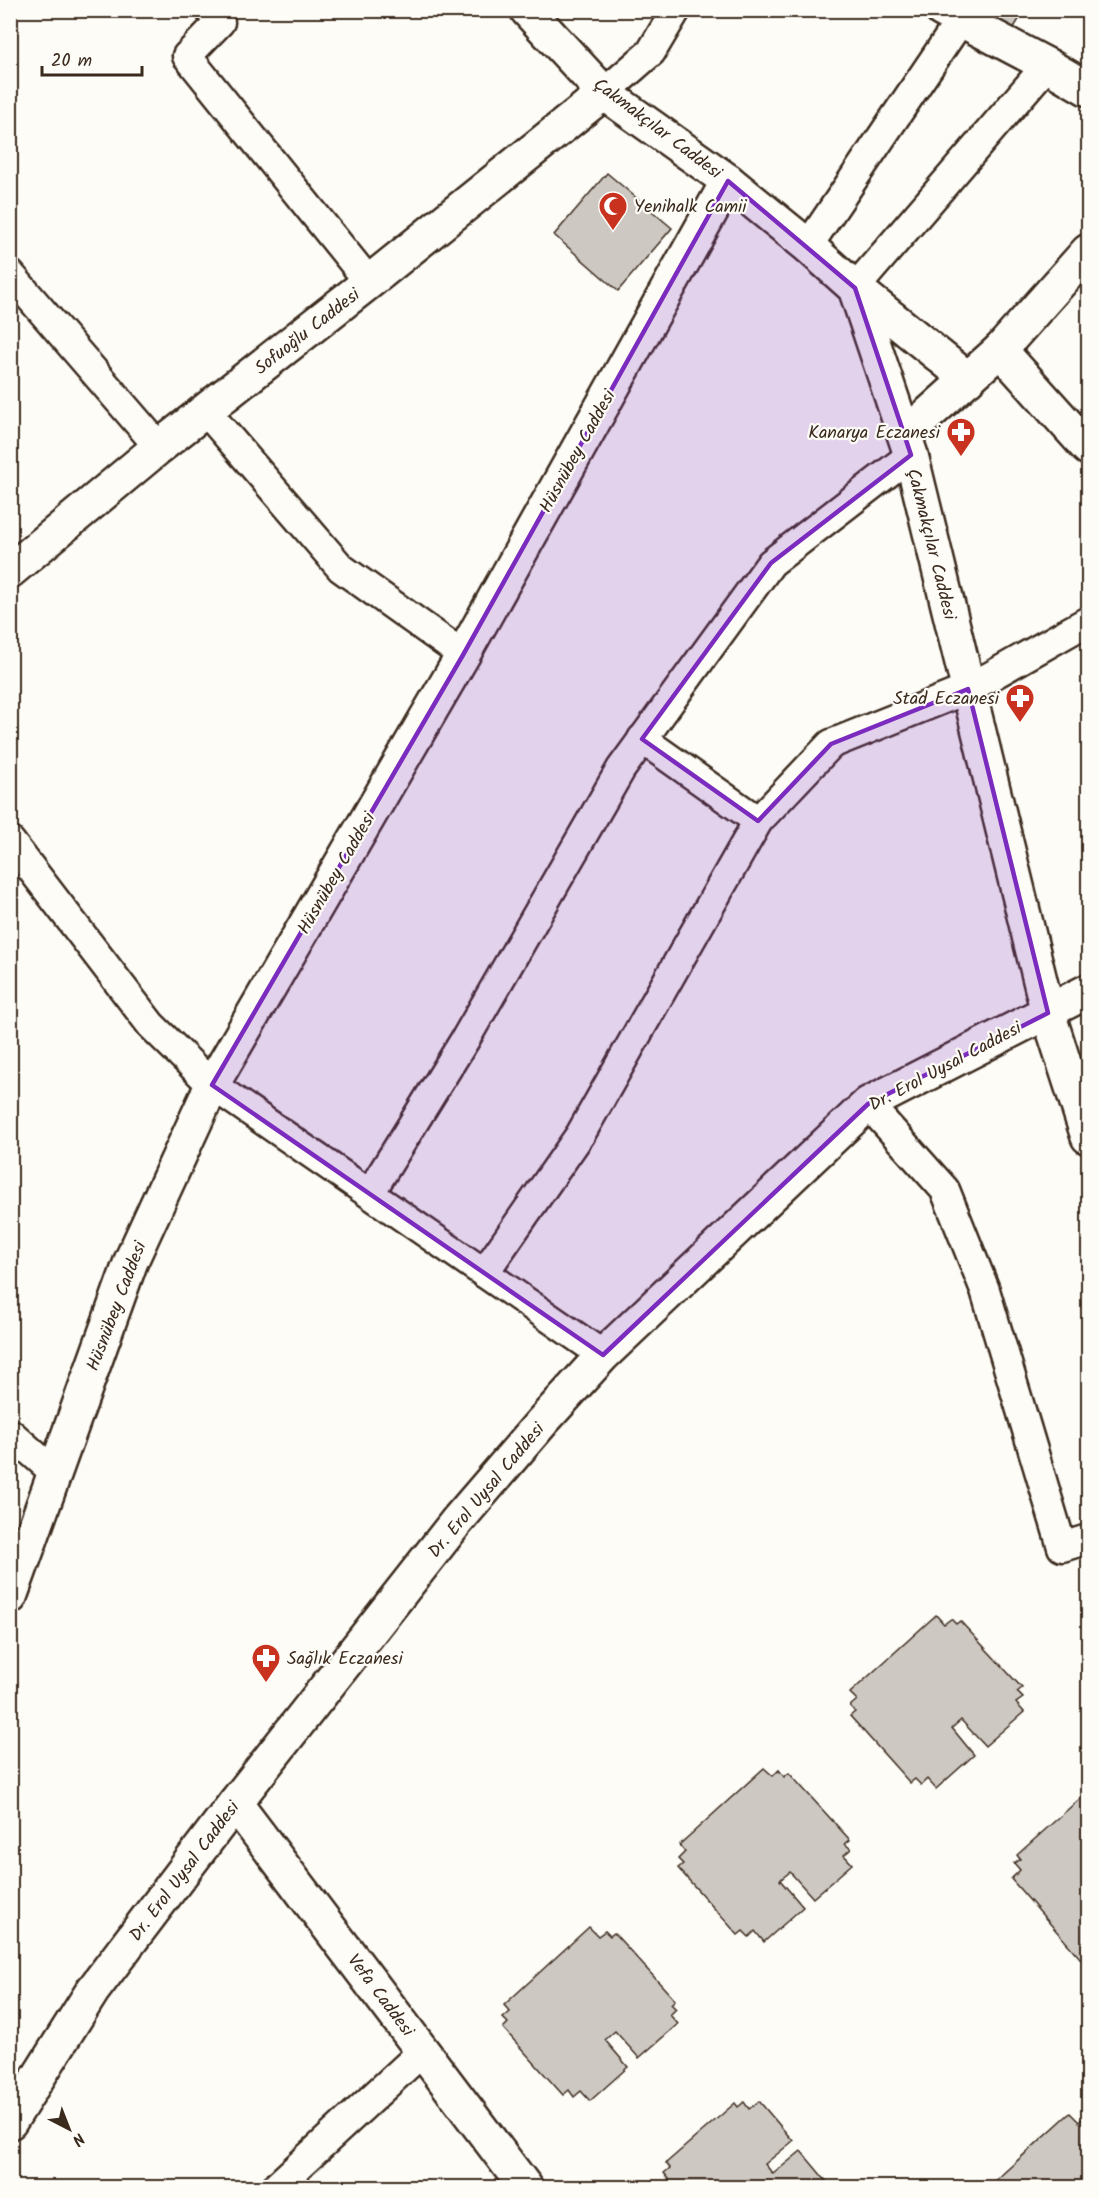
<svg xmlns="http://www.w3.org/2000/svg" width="1099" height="2198" viewBox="0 0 1099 2198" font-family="Kalam,sans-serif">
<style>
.building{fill:#cdc8c2;stroke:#3b2a1e;stroke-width:1.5}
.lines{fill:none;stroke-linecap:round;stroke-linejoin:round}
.minor-casing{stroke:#3b2a1e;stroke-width:33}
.tertiary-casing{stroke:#3b2a1e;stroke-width:38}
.secondary-casing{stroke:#3b2a1e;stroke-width:38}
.minor{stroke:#fdfcf7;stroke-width:28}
.tertiary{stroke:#fdfcf7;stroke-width:33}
.secondary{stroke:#fdfcf7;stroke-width:33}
.marked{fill:#7b2cbf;fill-opacity:0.2;stroke:#7b2cbf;stroke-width:4.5;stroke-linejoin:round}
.labels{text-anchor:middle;stroke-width:4.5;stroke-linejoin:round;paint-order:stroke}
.street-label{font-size:18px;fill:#3b2a1e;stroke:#fdfcf7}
.poi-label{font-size:18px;fill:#3b2a1e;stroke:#fdfcf7;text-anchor:start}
</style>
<rect width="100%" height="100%" fill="#fdfcf7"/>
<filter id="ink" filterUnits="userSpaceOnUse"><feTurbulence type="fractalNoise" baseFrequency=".0167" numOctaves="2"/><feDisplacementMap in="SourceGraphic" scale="12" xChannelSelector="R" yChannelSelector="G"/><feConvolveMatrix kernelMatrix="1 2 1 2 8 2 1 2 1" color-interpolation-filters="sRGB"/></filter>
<g filter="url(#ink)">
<g class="building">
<polygon points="985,10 1025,10 1013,29"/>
<polygon points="607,173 672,228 618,291 554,235"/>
<polygon points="936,1615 944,1624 951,1619 956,1624 960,1621 1022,1688 1017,1692 1023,1698 1016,1703 1024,1712 985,1746 961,1720 952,1728 974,1755 936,1789 927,1779 921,1785 915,1779 910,1783 850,1716 855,1712 850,1706 857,1700 850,1693"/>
<polygon points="764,1768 773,1776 779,1770 784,1777 789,1773 850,1840 845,1844 851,1849 844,1855 852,1864 813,1898 790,1872 780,1880 803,1907 764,1942 755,1931 749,1937 743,1931 738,1935 678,1868 683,1864 678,1859 685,1852 679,1845"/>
<polygon points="1085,1794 1088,1798 1088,1963 1086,1965 1011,1879 1020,1870 1014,1863 1020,1859 1017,1855"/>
<polygon points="589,1927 598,1936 605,1931 610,1936 614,1933 675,2000 671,2004 676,2009 670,2015 678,2024 639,2058 615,2031 605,2040 628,2067 590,2101 581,2091 574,2097 569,2090 563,2095 503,2028 508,2023 503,2018 510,2012 504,2005"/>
<polygon points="759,2101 793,2141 765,2164 773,2174 801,2151 832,2188 661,2188 669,2179 664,2173 670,2168 666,2163 735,2103 738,2107 744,2102 749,2109"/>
<polygon points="1070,2113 1079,2122 1085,2116 1088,2121 1088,2188 987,2188"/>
</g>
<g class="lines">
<g class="minor-casing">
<g id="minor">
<polyline points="210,10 220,22 187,56 369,282"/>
<polyline points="604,93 651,52 676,10"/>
<polyline points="808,246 960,21"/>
<polyline points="10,274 159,447"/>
<polyline points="855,288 1047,65"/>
<polyline points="205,410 341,568 463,655"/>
<polyline points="642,739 758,821"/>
<polyline points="10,841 151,1025 212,1085 603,1355"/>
<polyline points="868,1104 945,1190 985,1290 1062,1547 1088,1539"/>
<polyline points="370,1193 466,1038 621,769 771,563 911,455"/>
<polyline points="484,1273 580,1135 758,821 831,744 968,689 1088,621"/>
<polyline points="10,1433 55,1473"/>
<polyline points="275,2188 423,2051"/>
</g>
</g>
<g class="tertiary-casing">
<g id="tertiary">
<polyline points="527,10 604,93 728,181 808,246 855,288 911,455 1048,1013 1088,1137"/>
<polyline points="942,10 1047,65 1088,89"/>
<polyline points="855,288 968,379"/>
<polyline points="1000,350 1088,448"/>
<polyline points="10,571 159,447 369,282 604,93"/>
<polyline points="10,1597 131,1261 212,1085 463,655 728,181"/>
</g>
</g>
<g class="secondary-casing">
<g id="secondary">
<polyline points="905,435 1000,350 1088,251"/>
<polyline points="235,1803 526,2188"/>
<polyline points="10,2122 93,1990 235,1803 457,1521 542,1422 603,1355 868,1104 1088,991"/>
</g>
</g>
<use href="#minor" class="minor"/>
<use href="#tertiary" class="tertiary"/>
<use href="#secondary" class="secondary"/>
</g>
</g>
<path class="marked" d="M728 181 855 288 911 455 771 563 642 739 758 821 831 744 968 689 1048 1013 868 1104 603 1355 212 1085 463 655Z"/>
<defs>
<g id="mosque-pin" transform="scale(1.5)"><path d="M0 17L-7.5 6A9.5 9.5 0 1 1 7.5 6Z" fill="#c8321e" stroke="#fdfcf7"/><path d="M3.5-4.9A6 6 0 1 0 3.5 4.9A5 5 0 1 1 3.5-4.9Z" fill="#fff"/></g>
<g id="pharmacy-pin" transform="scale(1.5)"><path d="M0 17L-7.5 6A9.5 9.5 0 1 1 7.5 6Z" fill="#c8321e" stroke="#fdfcf7"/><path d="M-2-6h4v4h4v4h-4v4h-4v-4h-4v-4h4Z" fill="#fff"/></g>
</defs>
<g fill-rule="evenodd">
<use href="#mosque-pin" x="613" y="206"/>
<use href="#pharmacy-pin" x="961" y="432"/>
<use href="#pharmacy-pin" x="1020" y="698"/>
<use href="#pharmacy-pin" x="266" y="1658"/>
</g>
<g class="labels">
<g class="street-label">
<text transform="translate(658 128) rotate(37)" y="6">Çakmakçılar Caddesi</text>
<text transform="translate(307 331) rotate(-38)" y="6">Sofuoğlu Caddesi</text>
<text transform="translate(577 451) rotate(-61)" y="6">Hüsnübey Caddesi</text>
<text transform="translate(932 544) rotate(76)" y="6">Çakmakçılar Caddesi</text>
<text transform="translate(336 873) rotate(-60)" y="6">Hüsnübey Caddesi</text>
<text transform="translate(945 1066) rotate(-28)" y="6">Dr. Erol Uysal Caddesi</text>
<text transform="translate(116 1306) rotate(-69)" y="6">Hüsnübey Caddesi</text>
<text transform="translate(486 1490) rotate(-50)" y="6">Dr. Erol Uysal Caddesi</text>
<text transform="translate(184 1871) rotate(-53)" y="6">Dr. Erol Uysal Caddesi</text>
<text transform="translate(381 1995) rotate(53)" y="6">Vefa Caddesi</text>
</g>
<g class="poi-label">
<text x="634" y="212">Yenihalk Camii</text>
<text x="940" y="438" text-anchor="end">Kanarya Eczanesi</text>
<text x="999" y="704" text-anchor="end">Stad Eczanesi</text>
<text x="287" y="1664">Sağlık Eczanesi</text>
</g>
</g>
<rect width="1099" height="2198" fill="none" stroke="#fdfcf7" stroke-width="36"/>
<rect x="18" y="18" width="1063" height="2162" fill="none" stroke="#3b2a1e" stroke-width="2" filter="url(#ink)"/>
<g transform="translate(69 2129) rotate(138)" stroke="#fdfcf7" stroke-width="4.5" paint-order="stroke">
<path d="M0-4.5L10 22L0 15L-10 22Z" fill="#3b2a1e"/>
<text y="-9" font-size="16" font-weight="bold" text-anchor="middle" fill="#3b2a1e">N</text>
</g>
<path d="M42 66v9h100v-9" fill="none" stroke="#3b2a1e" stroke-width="3"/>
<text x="51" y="66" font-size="18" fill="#3b2a1e" stroke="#fdfcf7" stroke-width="4.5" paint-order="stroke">20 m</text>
</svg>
